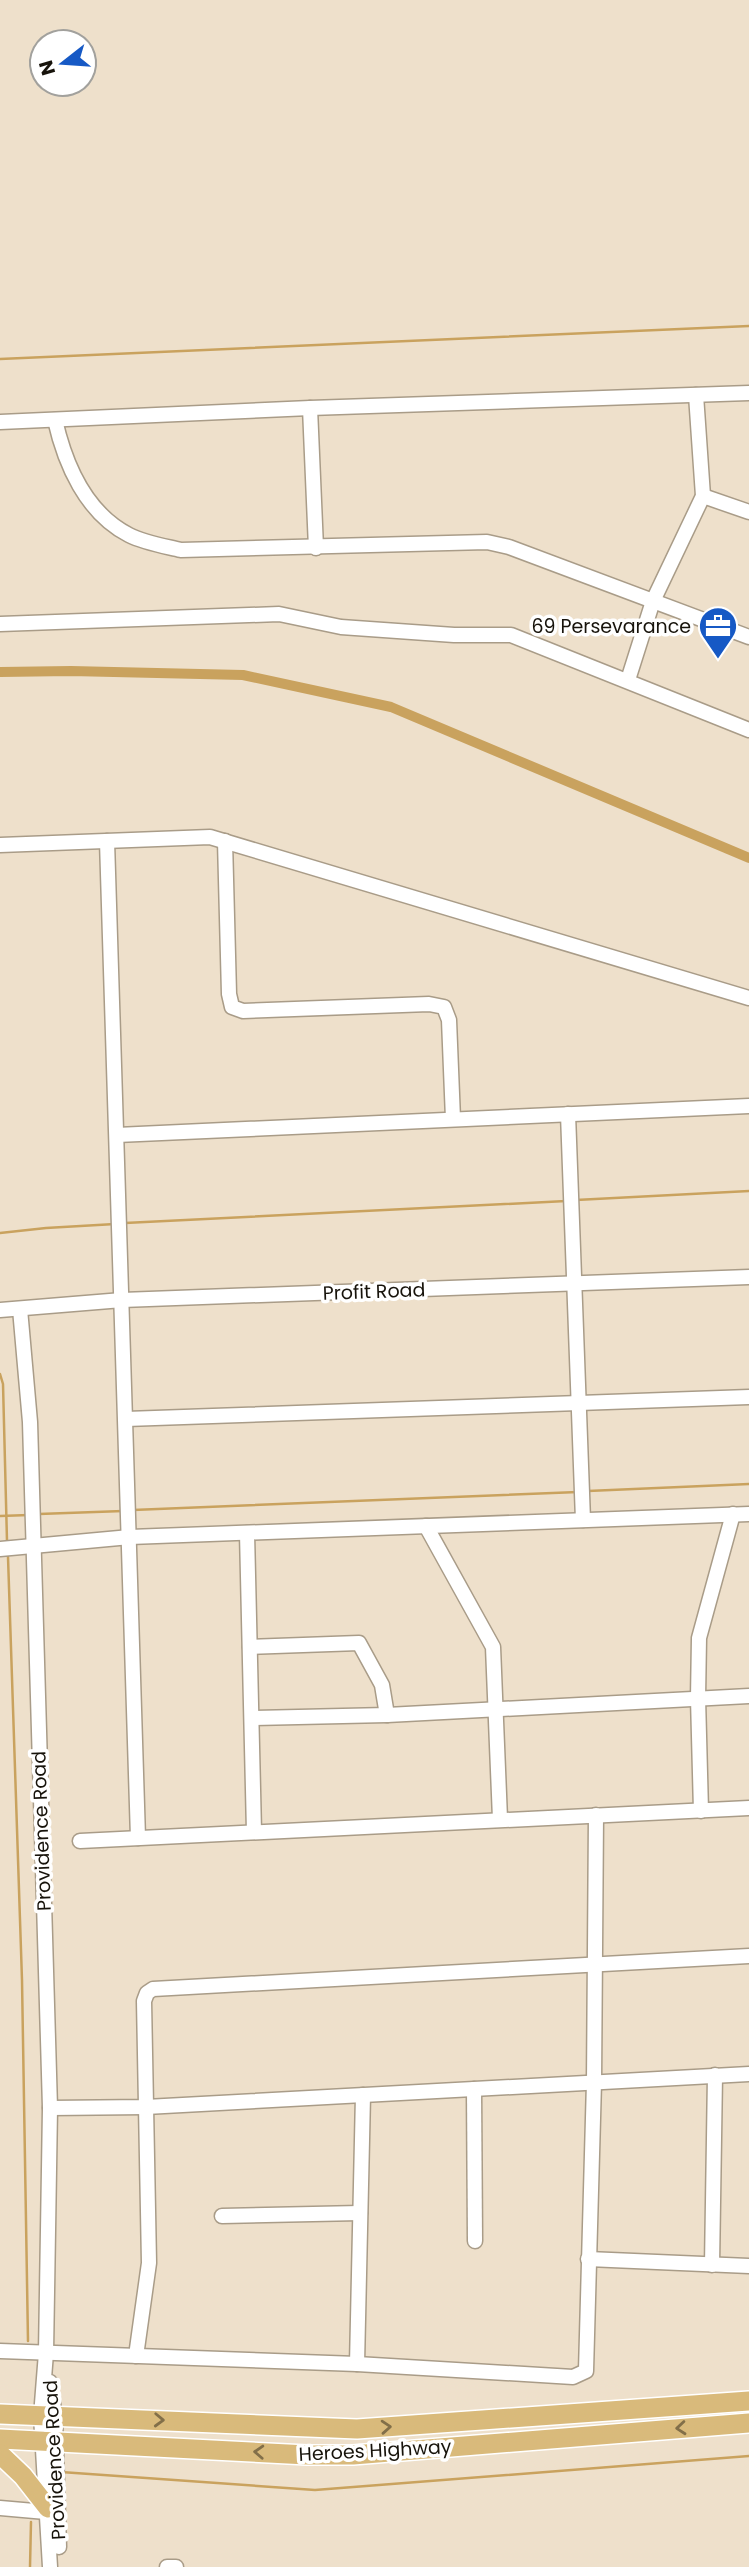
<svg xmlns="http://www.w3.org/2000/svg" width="749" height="2567" viewBox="0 0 749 2567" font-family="Poppins,sans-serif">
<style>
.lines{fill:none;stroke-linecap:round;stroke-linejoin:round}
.stream{stroke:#c9a25e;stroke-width:2.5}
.canal{stroke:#c9a25e;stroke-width:10}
.minor-casing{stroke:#a99c88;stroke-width:17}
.major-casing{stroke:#fff;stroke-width:22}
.minor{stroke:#fff;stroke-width:14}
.major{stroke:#d9ba7b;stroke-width:19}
.oneway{stroke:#826f49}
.labels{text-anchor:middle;stroke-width:7;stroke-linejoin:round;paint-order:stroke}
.poi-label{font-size:19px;fill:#17130b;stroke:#fff;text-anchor:end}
.street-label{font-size:19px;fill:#17130b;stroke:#fff}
</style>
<rect width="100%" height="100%" fill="#eee0cb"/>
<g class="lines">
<g class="stream">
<polyline points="0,359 749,326"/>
<polyline points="576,1200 749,1191"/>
<polyline points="125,1223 566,1201"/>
<polyline points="0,1233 46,1228 115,1224"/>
<polyline points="0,1374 3,1384 7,1541"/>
<polyline points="588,1491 749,1484"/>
<polyline points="133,1510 578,1492"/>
<polyline points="39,1514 123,1511"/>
<polyline points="0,1516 29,1515"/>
<polyline points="8,1557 22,1980 28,2341"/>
<polyline points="61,2472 315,2490 749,2456"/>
<polyline points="30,2567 31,2522"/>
</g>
<polyline class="canal" points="0,672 71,671 243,675 391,707 749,858"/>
<g class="minor-casing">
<g id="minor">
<polyline points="310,408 316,548"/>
<path d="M55 420C65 464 86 513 129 535 145 543 164 546 181 550L487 542 509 547 749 637"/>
<polyline points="0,422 310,408 749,393"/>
<polyline points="703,496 749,512"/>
<polyline points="0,624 279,614 341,627 454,635 511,635 749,730"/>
<polyline points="628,680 653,601 703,496 696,395"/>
<polyline points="107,841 138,1838"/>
<polyline points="225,841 229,994 232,1007 243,1011 429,1004 444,1007 449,1020 453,1119"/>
<polyline points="0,845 210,837 749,998"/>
<polyline points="568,1114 583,1520"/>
<polyline points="117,1135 749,1106"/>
<polyline points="20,1309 30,1422 50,2108 46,2353 41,2416 50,2567"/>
<polyline points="0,1310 122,1300 749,1277"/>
<polyline points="126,1419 749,1397"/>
<polyline points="426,1526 493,1647 500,1819"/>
<polyline points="247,1533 254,1832"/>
<polyline points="0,1549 130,1537 749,1514"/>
<polyline points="250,1647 359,1643 382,1685 387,1715 253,1718"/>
<polyline points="387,1715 749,1696"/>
<polyline points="701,1811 698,1698 699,1638 733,1514"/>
<polyline points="80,1841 749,1808"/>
<polyline points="474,2089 475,2241"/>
<polyline points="50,2108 146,2107 749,2074"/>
<polyline points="222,2216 360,2213"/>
<polyline points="588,2259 749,2266"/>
<polyline points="712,2265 715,2075"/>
<polyline points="0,2351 357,2364 573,2377 586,2371 594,2082 596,1815"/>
<polyline points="136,2356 149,2263 144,2001 147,1993 153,1989 749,1956"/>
<polyline points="357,2364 363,2095"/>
<polyline points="50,2382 55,2417 59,2547"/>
<polyline points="0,2508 57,2513"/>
<polyline points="167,2567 176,2567"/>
</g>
</g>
<g class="major-casing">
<g id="major">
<polyline points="0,2414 357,2429 749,2401"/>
<polyline points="0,2439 307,2455 353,2455 749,2423"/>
<polyline points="0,2454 23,2476 48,2508"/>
</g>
</g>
<use href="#minor" class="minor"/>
<use href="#major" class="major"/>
</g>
<defs><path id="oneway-chevron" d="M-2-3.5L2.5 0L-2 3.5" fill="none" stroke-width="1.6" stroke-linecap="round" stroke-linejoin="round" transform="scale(1.75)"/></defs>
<g class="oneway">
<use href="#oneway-chevron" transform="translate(159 2420) rotate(2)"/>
<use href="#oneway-chevron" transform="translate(386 2427) rotate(-4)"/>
<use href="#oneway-chevron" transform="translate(681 2428) rotate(175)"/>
<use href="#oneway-chevron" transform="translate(259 2452) rotate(-177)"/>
</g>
<defs>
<g id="office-pin" transform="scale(2.0125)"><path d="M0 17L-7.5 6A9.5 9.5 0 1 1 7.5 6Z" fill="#1659c5" stroke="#fff"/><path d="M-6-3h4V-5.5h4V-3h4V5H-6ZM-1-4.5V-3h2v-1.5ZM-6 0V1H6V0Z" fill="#fff"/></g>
</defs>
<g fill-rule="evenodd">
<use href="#office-pin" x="718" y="626"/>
</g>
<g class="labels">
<g class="poi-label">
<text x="691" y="633">69 Persevarance</text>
</g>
<g class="street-label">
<text transform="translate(374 1291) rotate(-2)" y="7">Profit Road</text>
<text transform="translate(41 1831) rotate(-92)" y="7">Providence Road</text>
<text transform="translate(375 2450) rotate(-3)" y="7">Heroes Highway</text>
<text transform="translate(54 2460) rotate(-93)" y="7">Providence Road</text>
</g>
</g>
<g transform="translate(63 63) rotate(253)"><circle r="33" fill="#ffffff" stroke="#a2a19d" stroke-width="2"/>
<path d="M0-5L12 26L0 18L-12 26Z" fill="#1659c5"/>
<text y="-10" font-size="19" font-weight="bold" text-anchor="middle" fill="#17130b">N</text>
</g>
</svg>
